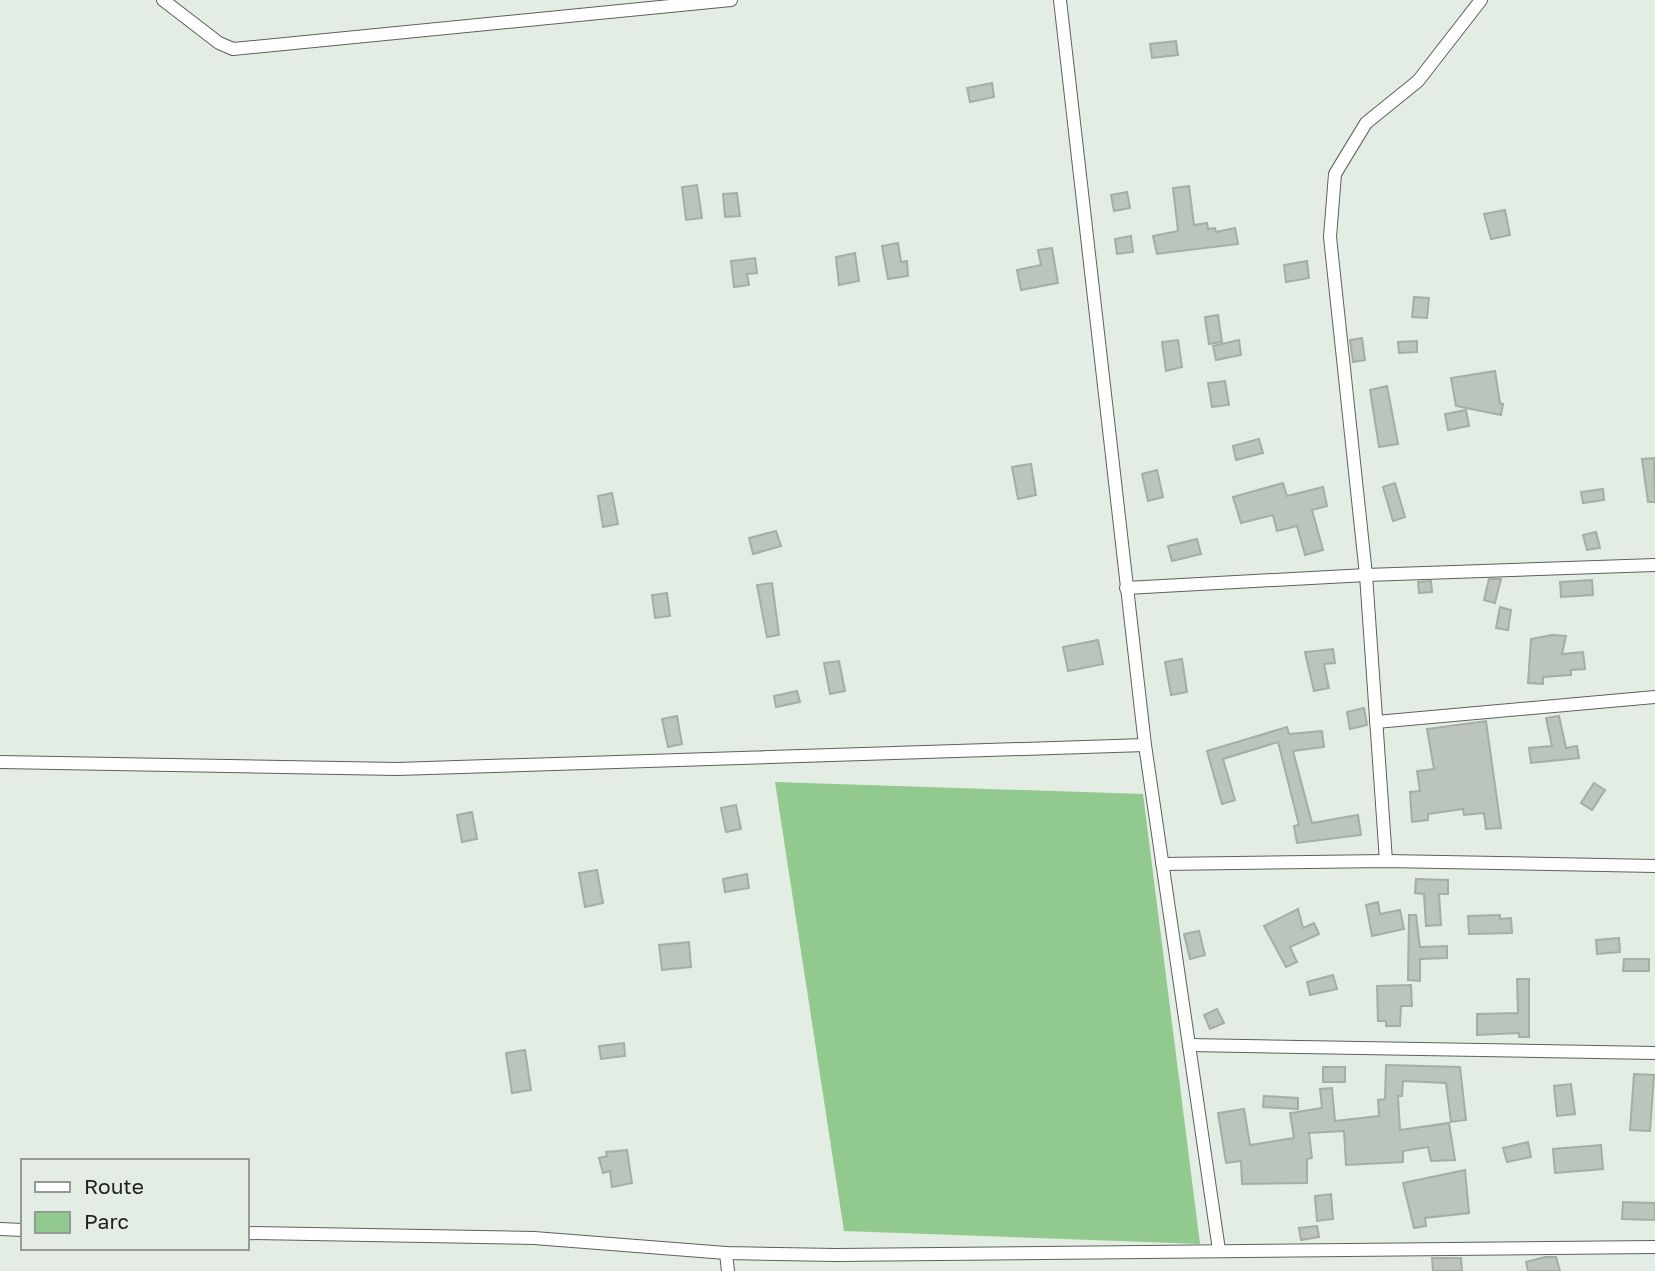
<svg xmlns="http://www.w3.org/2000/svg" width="1655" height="1271" viewBox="0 0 1655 1271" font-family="'Golos Text',sans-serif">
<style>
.green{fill:#92c98f}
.building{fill:#bcc5bb;stroke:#a5aea5;stroke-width:2}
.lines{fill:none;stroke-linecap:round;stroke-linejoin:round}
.street-casing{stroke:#5b625a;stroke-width:14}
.street{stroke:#fff;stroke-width:12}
</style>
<rect width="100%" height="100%" fill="#e4ede3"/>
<polygon class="green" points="775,782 1143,794 1200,1244 844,1231"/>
<g class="building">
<polygon points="1176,41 1178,55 1152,58 1150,44"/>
<polygon points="992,83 994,97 970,102 967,88"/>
<polygon points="697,185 702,218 686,220 682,187"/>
<polygon points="1189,186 1194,225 1207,223 1208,229 1215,228 1216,232 1235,228 1238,244 1157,254 1153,236 1178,231 1173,188"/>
<polygon points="1127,192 1130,208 1114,211 1111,195"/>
<polygon points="737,193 740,216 725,217 723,194"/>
<polygon points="1505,210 1510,235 1491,239 1484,214"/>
<polygon points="1131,236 1133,252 1117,254 1115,239"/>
<polygon points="898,243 901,262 907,261 908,276 888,279 882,246"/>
<polygon points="1052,248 1058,283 1021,290 1017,270 1041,265 1038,250"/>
<polygon points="855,253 859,281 839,285 836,257"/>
<polygon points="755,258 757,273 747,274 749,285 734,287 731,261"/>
<polygon points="1307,261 1309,278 1286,282 1284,265"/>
<polygon points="1414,297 1429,298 1427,318 1412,317"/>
<polygon points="1218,315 1222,342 1209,344 1205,317"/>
<polygon points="1362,338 1365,360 1353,362 1350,340"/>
<polygon points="1178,340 1182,367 1166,371 1162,342"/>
<polygon points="1239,340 1241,355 1216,360 1213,346"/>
<polygon points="1417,341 1417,352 1399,353 1398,342"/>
<polygon points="1495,371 1500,403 1503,404 1501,415 1456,406 1451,378"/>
<polygon points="1225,381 1229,405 1212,407 1208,383"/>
<polygon points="1387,386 1398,444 1379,447 1370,390"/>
<polygon points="1466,410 1469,426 1448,430 1445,414"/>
<polygon points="1259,439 1263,453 1236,460 1233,446"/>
<polygon points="1654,458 1655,502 1648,502 1642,459"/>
<polygon points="1031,464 1036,495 1018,499 1012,467"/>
<polygon points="1157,470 1163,497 1148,501 1142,474"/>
<polygon points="1283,483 1287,496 1323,487 1327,506 1312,510 1323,550 1305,555 1297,526 1277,531 1273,515 1241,523 1233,497"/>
<polygon points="1395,483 1405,517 1393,521 1383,487"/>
<polygon points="1603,489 1604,500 1583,503 1581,492"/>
<polygon points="612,493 618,524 603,527 598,496"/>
<polygon points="776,531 781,546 753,554 749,538"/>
<polygon points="1596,532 1600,548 1587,550 1583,535"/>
<polygon points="1197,539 1201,554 1172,561 1168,546"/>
<polygon points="1489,579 1501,579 1495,603 1484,600"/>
<polygon points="1592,580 1593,595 1561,597 1560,582"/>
<polygon points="1431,581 1432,592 1419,593 1418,582"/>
<polygon points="772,583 779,635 767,637 757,585"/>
<polygon points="667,593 670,616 655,618 652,595"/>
<polygon points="1500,607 1511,610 1508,630 1496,628"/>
<polygon points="1552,635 1566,636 1562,654 1583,652 1585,669 1571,670 1571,675 1543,677 1543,684 1528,683 1531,639"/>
<polygon points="1098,640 1103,664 1068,671 1063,647"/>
<polygon points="1333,649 1335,663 1324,664 1329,688 1314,691 1305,652"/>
<polygon points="1182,659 1187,692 1171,695 1165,662"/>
<polygon points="839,661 845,691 830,694 824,663"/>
<polygon points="797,691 800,702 776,707 774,696"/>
<polygon points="1364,708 1367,725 1350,729 1347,712"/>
<polygon points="677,716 682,744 668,747 662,719"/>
<polygon points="1559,716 1566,748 1577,746 1579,758 1531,763 1529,748 1552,746 1546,718"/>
<polygon points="1486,721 1501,828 1486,829 1484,813 1464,815 1463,809 1428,814 1428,820 1412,822 1410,792 1420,791 1417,771 1434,769 1427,729"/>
<polygon points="1287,727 1289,734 1322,731 1324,747 1293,751 1312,823 1358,815 1361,835 1297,843 1294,826 1299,825 1278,742 1223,759 1235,800 1222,804 1207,751"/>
<polygon points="1594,783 1605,790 1592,810 1581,803"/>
<polygon points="736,805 741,829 726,832 721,808"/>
<polygon points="472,812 477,839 462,842 457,815"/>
<polygon points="597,870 603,903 585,907 579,873"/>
<polygon points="747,874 749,888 725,892 723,879"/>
<polygon points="1416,879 1448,880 1448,894 1439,894 1441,925 1426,926 1424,894 1415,893"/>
<polygon points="1378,902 1380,914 1400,910 1404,929 1372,936 1366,905"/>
<polygon points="1298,909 1303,928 1314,923 1319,934 1290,947 1297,962 1286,967 1264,926"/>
<polygon points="1409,915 1416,915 1420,947 1447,946 1447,958 1420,959 1420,981 1408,980"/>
<polygon points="1500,915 1500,919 1511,918 1512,933 1469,934 1468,916"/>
<polygon points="1199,931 1205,955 1190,959 1184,934"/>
<polygon points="1619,938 1620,952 1597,954 1596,940"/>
<polygon points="689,942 691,967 662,970 659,945"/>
<polygon points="1624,959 1649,959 1649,971 1623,971"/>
<polygon points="1333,975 1337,989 1310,995 1307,982"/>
<polygon points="1517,979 1529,979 1529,1037 1519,1037 1519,1033 1477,1035 1477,1014 1518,1013"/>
<polygon points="1411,985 1412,1006 1401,1006 1400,1026 1386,1026 1386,1021 1378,1021 1377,986"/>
<polygon points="1217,1009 1224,1023 1210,1029 1204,1015"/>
<polygon points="624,1043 625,1056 601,1059 599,1046"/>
<polygon points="525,1050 531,1090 512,1093 506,1053"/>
<polygon points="1386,1065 1460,1067 1466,1120 1451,1122 1446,1083 1403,1081 1402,1096 1398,1096 1400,1130 1449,1123 1455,1160 1431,1161 1428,1147 1403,1151 1403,1162 1346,1165 1344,1131 1309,1133 1312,1158 1307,1159 1307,1183 1242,1184 1241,1161 1226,1163 1218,1113 1244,1109 1250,1145 1294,1138 1290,1113 1322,1108 1320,1089 1332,1088 1335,1121 1379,1116 1378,1100 1385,1099"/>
<rect x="1323" y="1067" width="22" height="15"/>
<polygon points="1634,1074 1654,1075 1650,1131 1630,1130"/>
<polygon points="1571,1084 1575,1114 1557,1116 1554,1086"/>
<polygon points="1264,1096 1298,1098 1298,1109 1263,1107"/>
<polygon points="1528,1142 1531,1157 1507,1162 1503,1148"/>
<polygon points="1601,1145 1603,1169 1555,1173 1553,1149"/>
<polygon points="627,1150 632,1183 612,1187 610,1171 603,1173 599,1158 607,1156 606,1152"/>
<polygon points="1465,1170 1469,1213 1425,1218 1426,1226 1414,1228 1403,1183"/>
<polygon points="1331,1194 1333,1219 1317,1221 1315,1196"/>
<polygon points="1623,1202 1655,1203 1655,1220 1622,1219"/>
<polygon points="1317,1226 1319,1237 1301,1240 1299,1228"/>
<polygon points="1545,1257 1556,1257 1560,1271 1528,1271 1526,1262"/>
<polygon points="1432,1258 1461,1258 1462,1271 1433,1271"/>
</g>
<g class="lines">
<g class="street-casing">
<g id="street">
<polyline points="163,0 219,43 233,49 731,0"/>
<polyline points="1060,0 1145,745 1219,1250"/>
<polyline points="1126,588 1366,575 1655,565"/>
<polyline points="1376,722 1655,697"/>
<polyline points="0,762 397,769 1145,745"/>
<polyline points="1386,861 1366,575 1330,237 1335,174 1366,123 1418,81 1481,0"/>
<polyline points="1162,864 1386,861 1655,866"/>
<polyline points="1189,1045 1655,1053"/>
<polyline points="0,1229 23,1230"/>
<polyline points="247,1233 534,1238 726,1253 836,1255 1655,1247"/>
<polyline points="726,1253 728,1271"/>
</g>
</g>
<use href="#street" class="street"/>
</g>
<rect x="21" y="1159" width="228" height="91" fill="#e4ede3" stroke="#949b94" stroke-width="2"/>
<rect x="35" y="1182" width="35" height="10" fill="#ffffff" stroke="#949b94" stroke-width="2"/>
<text x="84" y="1194" font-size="21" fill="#1d201d">Route</text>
<rect x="35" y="1212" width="35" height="21" fill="#92c98f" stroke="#949b94" stroke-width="2"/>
<text x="84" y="1229" font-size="21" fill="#1d201d">Parc</text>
</svg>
